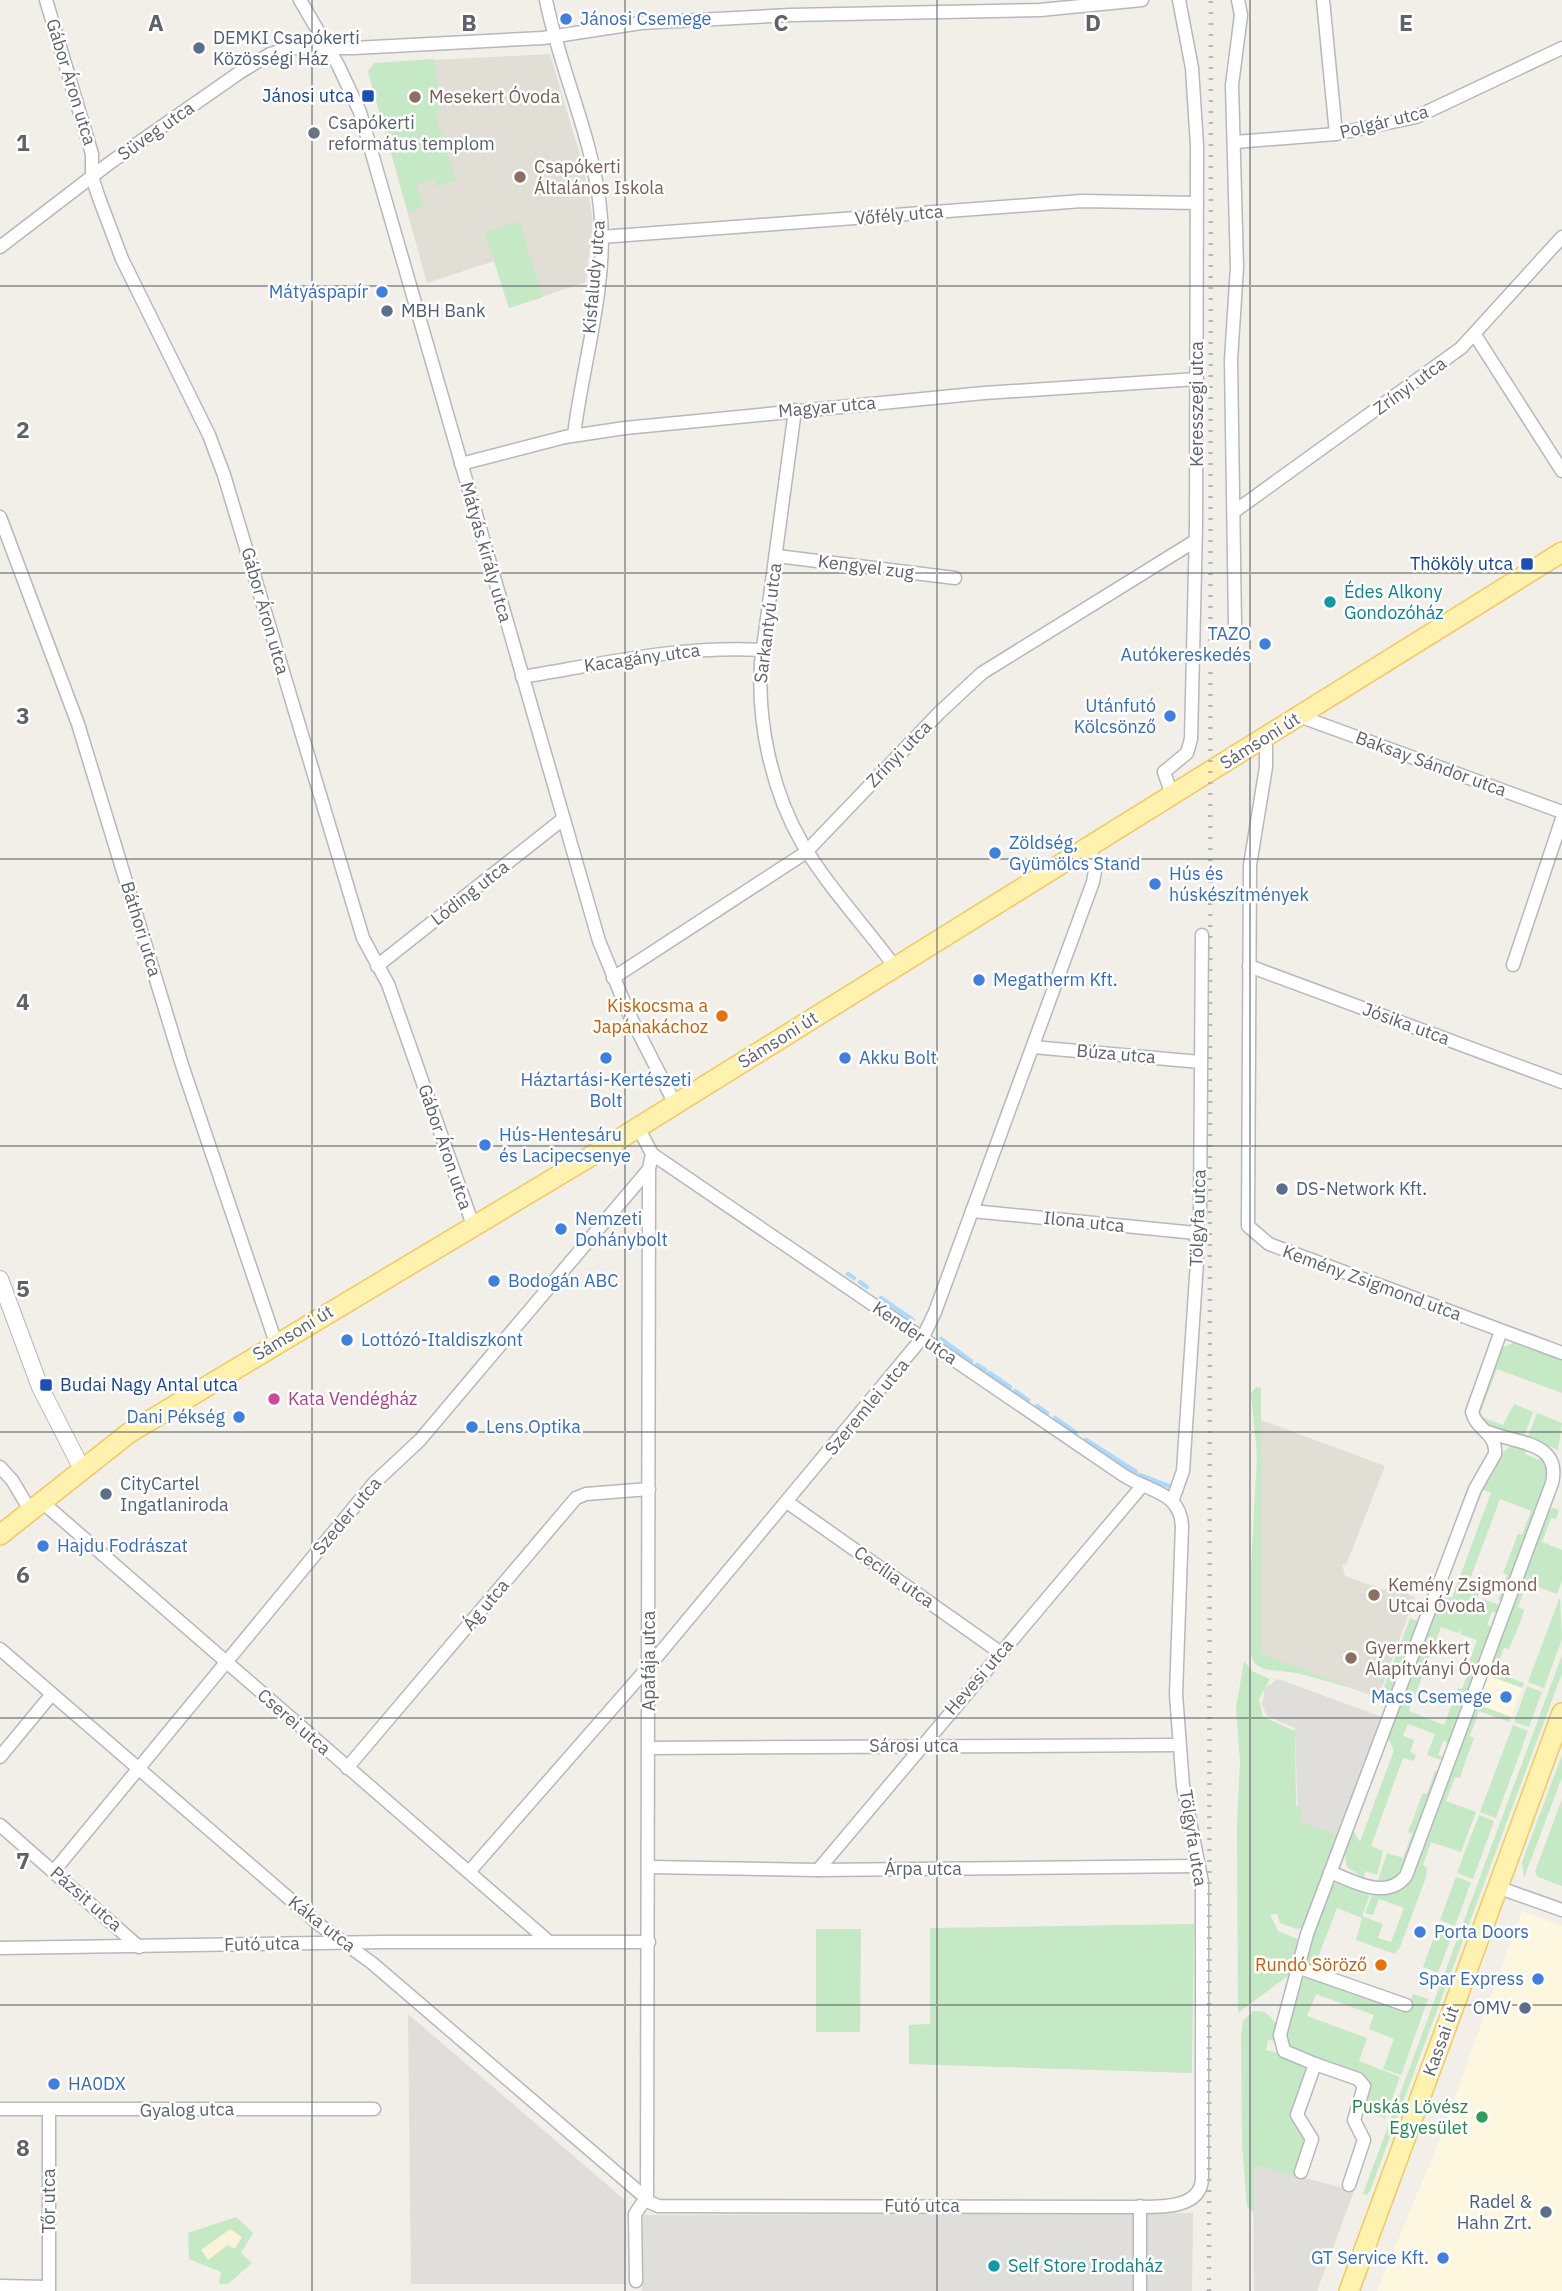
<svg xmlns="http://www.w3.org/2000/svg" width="1562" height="2291" viewBox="0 0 1562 2291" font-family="'IBM Plex Sans',sans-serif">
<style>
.commercial{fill:#fef7e0}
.industrial{fill:#e0deda}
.education{fill:#e1ded6}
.green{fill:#c5e8c5;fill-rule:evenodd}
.sand{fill:#fbf3d9}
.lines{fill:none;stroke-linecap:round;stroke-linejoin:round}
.stream{stroke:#aadaff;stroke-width:4.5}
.minor-casing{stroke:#b5b8bc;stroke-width:15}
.tertiary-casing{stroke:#b5b8bc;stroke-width:18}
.primary-casing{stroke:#f2c960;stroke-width:22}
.minor{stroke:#fff;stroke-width:12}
.tertiary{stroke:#fff;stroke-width:16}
.primary{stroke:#fff2af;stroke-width:19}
.rail{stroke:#b6b7b8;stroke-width:4.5;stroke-dasharray:2 9;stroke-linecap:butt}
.grid{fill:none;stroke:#5f6368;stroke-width:2;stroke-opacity:0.55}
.shop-dot{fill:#3f7fe0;stroke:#fff;stroke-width:2.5}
.service-dot{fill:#5c6f8a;stroke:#fff;stroke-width:2.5}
.transit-dot{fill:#1a4fb4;stroke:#fff;stroke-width:2.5}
.education-dot{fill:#8d6e63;stroke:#fff;stroke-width:2.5}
.worship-dot{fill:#6b7280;stroke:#fff;stroke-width:2.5}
.culture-dot{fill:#0f9aa8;stroke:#fff;stroke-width:2.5}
.food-dot{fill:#e8710a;stroke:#fff;stroke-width:2.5}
.hotel-dot{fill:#d1479c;stroke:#fff;stroke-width:2.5}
.leisure-dot{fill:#2e9e5b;stroke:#fff;stroke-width:2.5}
.labels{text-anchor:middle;stroke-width:5;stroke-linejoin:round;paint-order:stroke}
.shop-label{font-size:18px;fill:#366cbe;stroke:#fff;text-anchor:start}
.service-label{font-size:18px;fill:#4e5e75;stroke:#fff;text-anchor:start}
.street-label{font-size:18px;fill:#5f6368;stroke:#fff}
.transit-label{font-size:18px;fill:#164399;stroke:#fff;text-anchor:end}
.education-label{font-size:18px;fill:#785e54;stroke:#fff;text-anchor:start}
.worship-label{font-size:18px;fill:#5b616d;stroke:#fff;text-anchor:start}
.culture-label{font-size:18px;fill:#0d838f;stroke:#fff;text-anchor:start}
.food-label{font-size:18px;fill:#c56008;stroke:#fff;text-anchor:end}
.hotel-label{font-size:18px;fill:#b23c85;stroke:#fff;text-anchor:start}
.leisure-label{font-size:18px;fill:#27864d;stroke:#fff;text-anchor:end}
.grid-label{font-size:23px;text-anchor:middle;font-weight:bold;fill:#5f6368;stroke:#fff;stroke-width:5;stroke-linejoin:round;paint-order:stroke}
</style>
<rect width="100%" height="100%" fill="#f1efe8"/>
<g class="commercial">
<polygon points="1488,1675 1522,1688 1511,1717 1477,1704"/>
<polygon points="1522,1911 1562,1926 1562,2291 1377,2291 1438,2144"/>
</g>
<g class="industrial">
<polygon points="1278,1679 1382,1717 1338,1835 1298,1821 1295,1728 1267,1716 1262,1704 1265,1688"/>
<polygon points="408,2014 626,2201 625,2284 411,2284"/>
<polygon points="1253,2164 1354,2191 1317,2291 1254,2291"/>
<polygon points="1193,2213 1192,2291 642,2291 643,2215"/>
</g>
<g class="education">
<polygon points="550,54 585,172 593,221 586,282 509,308 494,261 427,283 368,70 376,63"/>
<polygon points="1261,1420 1385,1466 1346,1565 1342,1564 1345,1576 1385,1590 1388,1587 1415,1597 1378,1698 1261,1654"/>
</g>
<g class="green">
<polygon points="434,59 441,108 436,116 456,181 437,187 435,179 417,184 424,207 408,212 368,72 374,63"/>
<polygon points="519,221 543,297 509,308 485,232"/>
<path d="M1514 1342 1562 1360V1393L1497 1369 1479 1416 1503 1425 1514 1404 1533 1412 1524 1436C1506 1432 1483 1431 1477 1410L1502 1348Z"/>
<polygon points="1256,1387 1261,1388 1261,1654 1355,1689 1297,1673 1264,1669 1255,1664 1251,1656 1251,1570 1257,1455 1251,1393"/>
<polygon points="1537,1413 1562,1423 1558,1450 1528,1437"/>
<path d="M1513 1444 1527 1449 1525 1454 1539 1460 1541 1456 1547 1464V1480L1504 1601 1498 1600 1507 1575 1503 1573C1508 1561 1513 1546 1518 1534L1522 1535 1531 1511 1500 1499 1467 1587 1479 1592 1476 1601 1481 1602 1483 1599 1502 1606 1499 1614 1492 1612 1487 1625 1494 1628 1451 1744 1443 1741 1438 1755 1445 1758 1444 1761 1427 1755 1435 1734 1408 1724 1403 1736 1414 1740 1410 1752 1416 1755 1414 1761 1403 1758 1371 1846 1383 1851 1377 1875 1366 1871 1363 1878 1347 1867 1344 1853 1352 1828 1360 1842 1394 1750 1387 1736 1442 1595 1452 1598 1491 1493 1481 1489 1503 1452ZM1462 1626 1460 1634 1477 1640 1464 1675 1467 1676 1462 1689 1458 1688 1444 1725 1409 1711 1441 1627 1458 1633Z"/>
<path d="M1553 1508 1559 1510 1556 1519 1551 1518 1542 1542 1562 1550V1580L1557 1594 1527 1583 1518 1607 1524 1610C1521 1623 1514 1636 1509 1649L1504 1648 1495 1672 1524 1683 1522 1688 1488 1675 1548 1510Z"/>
<polygon points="1560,1597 1562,1639 1544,1688 1528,1682"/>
<polygon points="1410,1618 1421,1622 1390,1702 1380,1698"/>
<polygon points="1562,1655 1562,1673 1370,2191 1367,2195 1363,2194"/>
<polygon points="1244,1661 1252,1671 1270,1679 1259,1699 1263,1717 1295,1731 1296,1806 1303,1808 1299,1821 1338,1835 1303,1927 1297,1929 1280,1923 1277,1914 1270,1915 1278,1931 1298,1939 1289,1975 1238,2013 1237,1824 1240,1761 1236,1708"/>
<polygon points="1527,1686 1542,1692 1529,1727 1514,1722"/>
<path d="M1477 1704 1511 1717 1509 1722 1479 1711 1470 1736 1474 1738C1469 1751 1464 1765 1460 1778L1455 1777 1446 1801 1476 1812 1461 1852 1431 1842 1423 1865 1427 1867 1426 1877 1400 1947 1395 1954 1356 1940 1362 1918 1337 1908 1314 1968 1309 1966 1305 1955 1331 1886 1338 1882 1371 1892 1362 1916 1383 1924 1378 1938 1391 1942 1404 1908 1379 1899 1373 1915 1365 1913 1373 1893 1395 1892 1412 1877Z"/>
<polygon points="1513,1725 1528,1731 1496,1818 1480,1812"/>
<polygon points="1562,1755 1562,1777 1524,1878 1522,1862"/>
<path d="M1435 1771 1440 1773 1403 1871 1393 1882 1377 1883 1387 1853 1403 1858 1412 1834 1408 1832C1413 1820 1418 1805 1423 1793L1427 1794Z"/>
<polygon points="1562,1799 1562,1886 1538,1877 1535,1872"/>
<polygon points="1479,1815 1494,1821 1473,1879 1457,1873"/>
<polygon points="1456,1877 1471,1882 1455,1926 1440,1920"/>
<polygon points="1194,1924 1192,2073 909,2064 909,2025 930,2024 930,1928"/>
<polygon points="1439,1924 1454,1929 1438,1973 1423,1967"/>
<polygon points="816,1929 861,1929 860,2032 816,2032"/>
<polygon points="1309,1976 1407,2009 1413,1994 1428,1999 1401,2075 1383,2069 1394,2039 1369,2029 1374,2015 1316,1994 1307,2016 1367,2038 1359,2061 1400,2077 1385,2118 1361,2109 1367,2090 1292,2052 1283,2038 1301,1979"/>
<polygon points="1253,2011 1265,2012 1276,2023 1274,2041 1268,2040 1266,2050 1281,2054 1305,2068 1307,2074 1295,2109 1308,2138 1297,2176 1254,2165 1254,2213 1247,2207 1242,2143 1241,2035 1243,2021"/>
<polygon points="236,2217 253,2233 241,2253 252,2263 228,2284 219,2284 221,2272 189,2259 188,2233"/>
</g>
<polygon class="sand" points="230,2229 242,2237 235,2249 228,2245 208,2260 201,2250"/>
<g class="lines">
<g class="stream">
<polyline points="848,1274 854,1278"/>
<polyline points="860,1282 867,1287"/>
<polyline points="881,1298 913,1320"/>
<polyline points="941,1339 971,1361"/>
<polyline points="977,1365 985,1370"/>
<polyline points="989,1373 1000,1380"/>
<polyline points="1003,1382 1010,1387"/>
<polyline points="1015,1391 1028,1400"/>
<polyline points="1037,1406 1047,1413"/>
<polyline points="1055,1418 1076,1433"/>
<polyline points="1086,1440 1136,1472"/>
<polyline points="1140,1475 1169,1486"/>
</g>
<g class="minor-casing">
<g id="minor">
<polyline points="46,0 92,154 92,177 99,198 122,259 209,435 224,475 363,938 388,984 474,1228"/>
<polyline points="300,0 338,65 360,112 599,941 629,1014 675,1104"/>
<path d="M546 0C560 70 592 135 600 207 609 282 583 361 574 435"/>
<polyline points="1323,0 1336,134"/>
<polyline points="1235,142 1336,134 1416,117 1562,48"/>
<polyline points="601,237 1082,201 1197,203"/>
<polyline points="0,247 111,162 239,73 270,54 291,48 354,48 543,38 641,23 790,15 1040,10 1142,0"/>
<polyline points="1475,335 1562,471"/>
<path d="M795 410 761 663C757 723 772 791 802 843 828 887 865 926 895 967"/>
<polyline points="461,464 565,437 625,428 984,393 1197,379"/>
<polyline points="1235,511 1461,348 1562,237"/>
<polyline points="0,517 78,724 183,1068 276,1343"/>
<polyline points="777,556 955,578"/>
<polyline points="1235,625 1231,360 1237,267 1232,85 1241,15 1238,0"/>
<path d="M522 677C602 664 681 645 763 650"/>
<polyline points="1299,716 1562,812"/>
<polyline points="1266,736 1266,767 1250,865 1248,1226 1269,1244 1562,1353"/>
<polyline points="1172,795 1164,772 1187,753 1191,739 1196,527 1197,146 1192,68 1179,0"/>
<polyline points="1513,965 1562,819"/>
<polyline points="377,966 563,819"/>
<polyline points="1249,966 1562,1082"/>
<polyline points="613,978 805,853 939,713 982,673 1195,541"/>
<polyline points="1033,1047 1200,1062"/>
<path d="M638 1127 652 1154 649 1169 647 2201 658 2206 1123 2207C1148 2206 1199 2213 1202 2180V1882L1183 1786 1176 1694 1182 1526C1180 1491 1149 1492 1123 1475L652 1154"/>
<polyline points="972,1211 1196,1233"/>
<polyline points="0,1467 12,1480 30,1510"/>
<polyline points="1173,1499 1183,1471 1197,1262 1196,1233 1200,1213 1202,935"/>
<polyline points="41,1501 548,1941"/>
<polyline points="787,1502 1001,1653"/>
<polyline points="0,1649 321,1926 372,1963 646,2198 635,2214 636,2281"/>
<polyline points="649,1748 1179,1745"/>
<polyline points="0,1757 52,1694"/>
<polyline points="347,1768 576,1498 586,1494 649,1489"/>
<polyline points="0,1825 139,1947"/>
<polyline points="650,1867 818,1870 1197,1866"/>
<polyline points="818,1870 1142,1486"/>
<polyline points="54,1871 374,1483 420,1440 649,1169"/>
<polyline points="469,1872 650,1665 923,1337 935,1312 1093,882 1096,865 1088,848"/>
<path d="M1330 1872C1353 1881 1386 1901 1406 1876L1552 1483C1562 1441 1514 1443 1488 1432"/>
<polyline points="1497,1887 1562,1910"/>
<polyline points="0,1948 383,1942 649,1942"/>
<polyline points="1297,1967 1406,2005"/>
<polyline points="1315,2064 1358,2079 1364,2086 1354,2120 1364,2140 1349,2185"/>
<polyline points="0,2109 374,2109"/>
<path d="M1301 2172 1312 2139 1297 2115 1315 2064 1284 2051 1280 2035 1307 1934 1475 1489 1495 1454C1497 1433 1476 1430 1472 1412L1501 1331"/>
<polyline points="1140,2206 1140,2291"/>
<polyline points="0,2286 49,2287"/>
<polyline points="49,2291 49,2111"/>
</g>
</g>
<g class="tertiary-casing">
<polyline id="tertiary" points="0,1279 40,1387 82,1469"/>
</g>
<g class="primary-casing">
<g id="primary">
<polyline points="0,1535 129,1433 621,1138 1562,552"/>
<polyline points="1349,2291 1562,1713"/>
</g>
</g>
<use href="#minor" class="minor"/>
<use href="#tertiary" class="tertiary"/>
<use href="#primary" class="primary"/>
<polyline class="rail" points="1209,2291 1211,0"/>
</g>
<path class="grid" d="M312 0V2291M625 0V2291M937 0V2291M1250 0V2291M0 286H1562M0 573H1562M0 859H1562M0 1146H1562M0 1432H1562M0 1718H1562M0 2005H1562"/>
<g class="shop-dot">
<circle cx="566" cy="19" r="7"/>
<circle cx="382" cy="292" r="7"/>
<circle cx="1265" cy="644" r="7"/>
<circle cx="1170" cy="716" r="7"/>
<circle cx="995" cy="853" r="7"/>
<circle cx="1155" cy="884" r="7"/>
<circle cx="979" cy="980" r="7"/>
<circle cx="606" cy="1058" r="7"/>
<circle cx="845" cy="1058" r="7"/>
<circle cx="485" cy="1145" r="7"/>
<circle cx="561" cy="1229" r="7"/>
<circle cx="494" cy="1281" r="7"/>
<circle cx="347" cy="1340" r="7"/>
<circle cx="239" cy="1417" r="7"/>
<circle cx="472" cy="1427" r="7"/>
<circle cx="43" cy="1546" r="7"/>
<circle cx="1506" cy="1697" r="7"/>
<circle cx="1420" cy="1932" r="7"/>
<circle cx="1538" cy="1979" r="7"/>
<circle cx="54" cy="2084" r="7"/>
<circle cx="1443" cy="2258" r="7"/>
</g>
<g class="service-dot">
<circle cx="199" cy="48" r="7"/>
<circle cx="387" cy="311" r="7"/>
<circle cx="1282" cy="1189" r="7"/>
<circle cx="106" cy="1494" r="7"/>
<circle cx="1525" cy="2008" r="7"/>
<circle cx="1546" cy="2212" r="7"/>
</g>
<g class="transit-dot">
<rect x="361" y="89" width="14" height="14" rx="3.5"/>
<rect x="1520" y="557" width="14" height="14" rx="3.5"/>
<rect x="39" y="1378" width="14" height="14" rx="3.5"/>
</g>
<g class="education-dot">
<circle cx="415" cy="97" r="7"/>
<circle cx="520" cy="177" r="7"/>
<circle cx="1374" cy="1595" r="7"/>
<circle cx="1351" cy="1658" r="7"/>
</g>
<circle class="worship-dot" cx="314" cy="133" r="7"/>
<g class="culture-dot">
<circle cx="1330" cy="602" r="7"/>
<circle cx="994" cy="2266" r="7"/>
</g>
<g class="food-dot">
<circle cx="722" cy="1016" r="7"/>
<circle cx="1381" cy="1965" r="7"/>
</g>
<circle class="hotel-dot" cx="274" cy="1399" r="7"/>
<circle class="leisure-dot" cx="1482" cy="2117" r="7"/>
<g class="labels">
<g class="shop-label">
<text x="580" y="25">Jánosi Csemege</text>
<text x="368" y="298" text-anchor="end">Mátyáspapír</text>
<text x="1251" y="640" text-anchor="end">TAZO<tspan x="1251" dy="21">Autókereskedés</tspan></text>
<text x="1156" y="712" text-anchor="end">Utánfutó<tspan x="1156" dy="21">Kölcsönző</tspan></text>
<text x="1009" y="849">Zöldség,<tspan x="1009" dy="21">Gyümölcs Stand</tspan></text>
<text x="1169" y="880">Hús és<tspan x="1169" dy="21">húskészítmények</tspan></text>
<text x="993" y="986">Megatherm Kft.</text>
<text x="859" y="1064">Akku Bolt</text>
<text x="606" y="1086" text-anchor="middle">Háztartási-Kertészeti<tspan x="606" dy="21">Bolt</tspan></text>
<text x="499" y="1141">Hús-Hentesáru<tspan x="499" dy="21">és Lacipecsenye</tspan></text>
<text x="575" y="1225">Nemzeti<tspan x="575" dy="21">Dohánybolt</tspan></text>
<text x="508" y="1287">Bodogán ABC</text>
<text x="361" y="1346">Lottózó-Italdiszkont</text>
<text x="225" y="1423" text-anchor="end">Dani Pékség</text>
<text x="486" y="1433">Lens Optika</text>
<text x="57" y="1552">Hajdu Fodrászat</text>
<text x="1492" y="1703" text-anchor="end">Macs Csemege</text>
<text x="1434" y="1938">Porta Doors</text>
<text x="1524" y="1985" text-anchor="end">Spar Express</text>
<text x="68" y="2090">HA0DX</text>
<text x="1429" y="2264" text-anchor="end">GT Service Kft.</text>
</g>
<g class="service-label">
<text x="213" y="44">DEMKI Csapókerti<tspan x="213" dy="21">Közösségi Ház</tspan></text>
<text x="401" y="317">MBH Bank</text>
<text x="1296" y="1195">DS-Network Kft.</text>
<text x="120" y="1490">CityCartel<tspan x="120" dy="21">Ingatlaniroda</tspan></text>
<text x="1511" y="2014" text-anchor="end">OMV</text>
<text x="1532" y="2208" text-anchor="end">Radel &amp;<tspan x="1532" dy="21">Hahn Zrt.</tspan></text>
</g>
<g class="street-label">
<text transform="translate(71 82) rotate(73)" y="6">Gábor Áron utca</text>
<text transform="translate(1384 122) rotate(-14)" y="6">Polgár utca</text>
<text transform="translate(156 131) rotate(-35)" y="6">Süveg utca</text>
<text transform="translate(899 215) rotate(-5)" y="6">Vőfély utca</text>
<text transform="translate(594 277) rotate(-85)" y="6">Kisfaludy utca</text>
<text transform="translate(1410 386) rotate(-36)" y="6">Zrínyi utca</text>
<text transform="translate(1197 404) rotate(-90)" y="6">Keresszegi utca</text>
<text transform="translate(827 407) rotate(-5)" y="6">Magyar utca</text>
<text transform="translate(486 552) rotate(74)" y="6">Mátyás király utca</text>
<text transform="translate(866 567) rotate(7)" y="6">Kengyel zug</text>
<text transform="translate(265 611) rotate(74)" y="6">Gábor Áron utca</text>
<text transform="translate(768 623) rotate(-83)" y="6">Sarkantyú utca</text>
<text transform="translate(642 658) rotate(-8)" y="6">Kacagány utca</text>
<text transform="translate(1260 741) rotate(-32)" y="6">Sámsoni út</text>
<text transform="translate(899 754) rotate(-46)" y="6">Zrínyi utca</text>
<text transform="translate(1431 764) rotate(20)" y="6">Baksay Sándor utca</text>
<text transform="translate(470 893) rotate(-38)" y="6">Lóding utca</text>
<text transform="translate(141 929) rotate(73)" y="6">Báthori utca</text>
<text transform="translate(1406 1024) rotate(20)" y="6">Jósika utca</text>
<text transform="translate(778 1040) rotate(-32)" y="6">Sámsoni út</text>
<text transform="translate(1116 1054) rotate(5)" y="6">Búza utca</text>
<text transform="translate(445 1147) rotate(71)" y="6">Gábor Áron utca</text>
<text transform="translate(1198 1218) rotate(-88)" y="6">Tölgyfa utca</text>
<text transform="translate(1084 1222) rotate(6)" y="6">Ilona utca</text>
<text transform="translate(1372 1283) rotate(20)" y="6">Kemény Zsigmond utca</text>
<text transform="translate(293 1333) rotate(-31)" y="6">Sámsoni út</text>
<text transform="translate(915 1333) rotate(34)" y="6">Kender utca</text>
<text transform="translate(867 1407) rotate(-50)" y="6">Szeremlei utca</text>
<text transform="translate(347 1516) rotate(-50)" y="6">Szeder utca</text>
<text transform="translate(894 1577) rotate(35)" y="6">Cecília utca</text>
<text transform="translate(486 1605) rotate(-50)" y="6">Ág utca</text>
<text transform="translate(649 1661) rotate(-90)" y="6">Apafája utca</text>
<text transform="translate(979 1677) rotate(-49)" y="6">Hevesi utca</text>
<text transform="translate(294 1722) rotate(41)" y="6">Cserei utca</text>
<text x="914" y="1752">Sárosi utca</text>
<text transform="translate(1193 1838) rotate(81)" y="6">Tölgyfa utca</text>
<text x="923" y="1875">Árpa utca</text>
<text transform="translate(86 1899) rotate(41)" y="6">Pázsit utca</text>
<text transform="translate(322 1924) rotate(38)" y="6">Káka utca</text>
<text transform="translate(262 1944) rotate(-1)" y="6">Futó utca</text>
<text transform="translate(1441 2041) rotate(-70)" y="6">Kassai út</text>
<text transform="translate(187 2110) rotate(-1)" y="6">Gyalog utca</text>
<text transform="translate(49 2201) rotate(-90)" y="6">Tőr utca</text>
<text x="922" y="2212">Futó utca</text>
</g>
<g class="transit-label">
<text x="354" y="102">Jánosi utca</text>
<text x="1513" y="570">Thököly utca</text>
<text x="60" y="1391" text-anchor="start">Budai Nagy Antal utca</text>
</g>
<g class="education-label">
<text x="429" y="103">Mesekert Óvoda</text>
<text x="534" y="173">Csapókerti<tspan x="534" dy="21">Általános Iskola</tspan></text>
<text x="1388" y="1591">Kemény Zsigmond<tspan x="1388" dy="21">Utcai Óvoda</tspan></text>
<text x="1365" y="1654">Gyermekkert<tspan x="1365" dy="21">Alapítványi Óvoda</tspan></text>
</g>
<g class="worship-label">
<text x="328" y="129">Csapókerti<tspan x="328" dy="21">református templom</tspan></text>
</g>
<g class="culture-label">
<text x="1344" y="598">Édes Alkony<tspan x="1344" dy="21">Gondozóház</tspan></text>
<text x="1008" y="2272">Self Store Irodaház</text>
</g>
<g class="food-label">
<text x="708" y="1012">Kiskocsma a<tspan x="708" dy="21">Japánakáchoz</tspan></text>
<text x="1367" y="1971">Rundó Söröző</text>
</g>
<g class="hotel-label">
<text x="288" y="1405">Kata Vendégház</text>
</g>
<g class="leisure-label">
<text x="1468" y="2113">Puskás Lövész<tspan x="1468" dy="21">Egyesület</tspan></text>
</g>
</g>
<g class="grid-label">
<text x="156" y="31">A</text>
<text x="469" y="31">B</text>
<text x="781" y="31">C</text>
<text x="1093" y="31">D</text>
<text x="1406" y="31">E</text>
<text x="23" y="151">1</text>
<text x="23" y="438">2</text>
<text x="23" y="724">3</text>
<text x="23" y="1010">4</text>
<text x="23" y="1297">5</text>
<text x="23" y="1583">6</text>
<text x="23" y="1869">7</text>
<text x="23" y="2156">8</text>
</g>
</svg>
